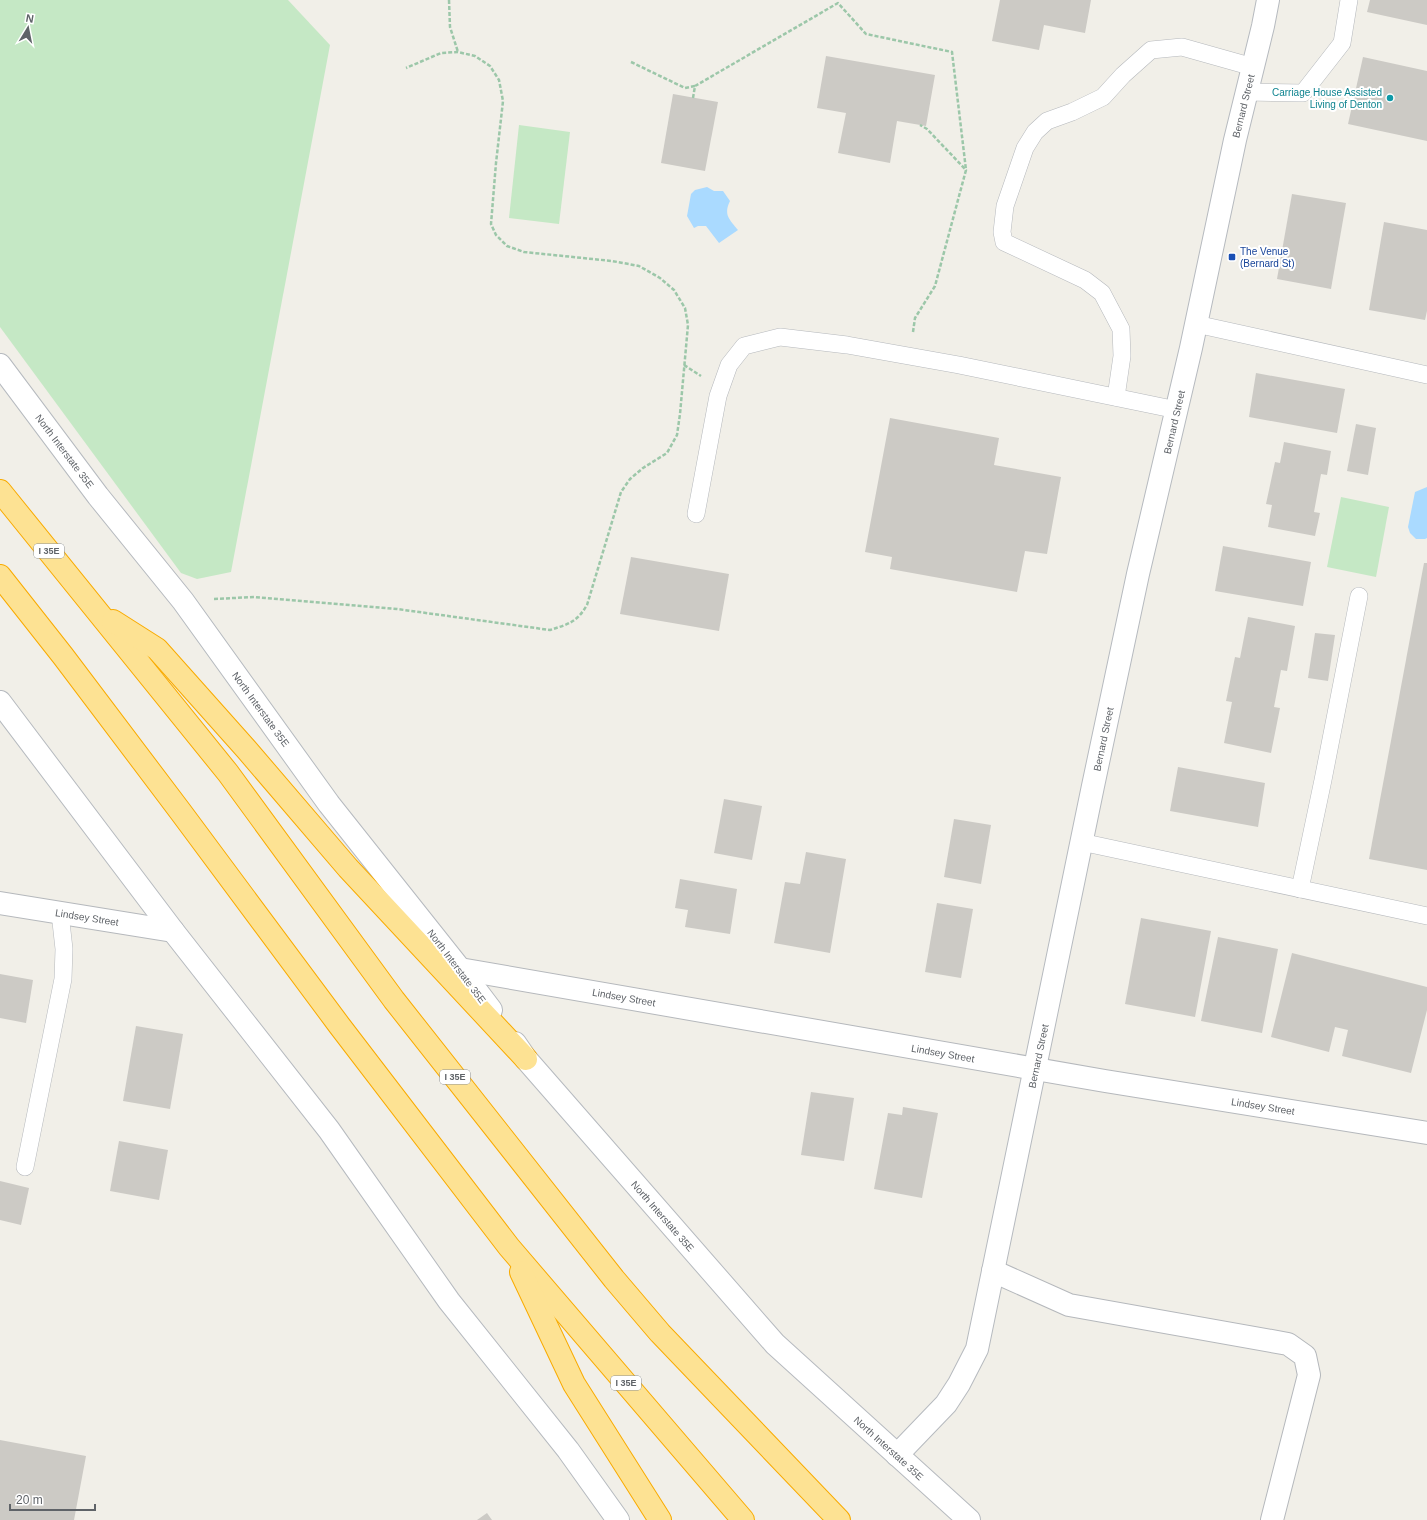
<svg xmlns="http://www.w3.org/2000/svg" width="1427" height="1520" viewBox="0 0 1427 1520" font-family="Arial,sans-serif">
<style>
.green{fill:#c5e8c5}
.water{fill:#aadaff}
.building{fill:#cccac5}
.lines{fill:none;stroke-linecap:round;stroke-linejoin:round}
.lane-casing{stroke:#b5b8bc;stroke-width:18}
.street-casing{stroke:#b5b8bc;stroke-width:24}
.secondary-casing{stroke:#b6babf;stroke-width:24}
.highway-casing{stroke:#f9ab00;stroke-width:24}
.path{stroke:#9cc7a9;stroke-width:2.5;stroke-dasharray:4 2;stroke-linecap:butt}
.lane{stroke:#fff;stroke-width:17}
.street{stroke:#fff;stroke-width:22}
.secondary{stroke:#fff;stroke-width:22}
.highway{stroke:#fde293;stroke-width:22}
.culture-dot{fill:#0f9aa8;stroke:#fff;stroke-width:1.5}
.transit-dot{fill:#1a4fb4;stroke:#fff;stroke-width:1.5}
.labels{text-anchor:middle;stroke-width:4;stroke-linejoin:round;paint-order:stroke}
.shield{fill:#fff;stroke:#8f9295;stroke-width:1}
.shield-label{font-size:9px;font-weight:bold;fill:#5f6368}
.culture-label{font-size:10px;fill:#0d838f;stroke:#fff;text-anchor:end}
.street-label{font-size:10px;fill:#5f6368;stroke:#fff}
.transit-label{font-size:10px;fill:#164399;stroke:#fff;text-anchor:start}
</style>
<rect width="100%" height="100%" fill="#f1efe8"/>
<g class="green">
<polygon points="0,0 288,0 330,45 231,572 197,579 181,573 0,327"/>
<polygon points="519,125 570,132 559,224 509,218"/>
<polygon points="1341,497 1389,507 1376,577 1327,567"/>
</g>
<g class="water">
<path d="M707 187 714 191H723L730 201C723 215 730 220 738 230L719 243 706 226H698L694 228 687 216 691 194 695 190Z"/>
<polygon points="1427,487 1427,538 1425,539 1416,539 1410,533 1408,527 1415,492"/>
</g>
<g class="building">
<polygon points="1000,0 1091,0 1085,33 1044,25 1039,50 992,41"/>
<polygon points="1370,0 1427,0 1427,25 1367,12"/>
<polygon points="826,56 935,75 926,126 897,121 890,163 838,153 846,113 817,108"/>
<polygon points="1363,57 1427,71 1427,141 1348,124"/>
<polygon points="673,94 718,102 705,171 661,163"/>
<polygon points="1292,194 1346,203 1331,289 1277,279"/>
<polygon points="1384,222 1427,230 1427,311 1425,320 1369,310"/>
<polygon points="1256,373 1345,389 1337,433 1249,417"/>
<polygon points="890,418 999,438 994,465 1061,477 1047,554 1025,551 1017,592 890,569 892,557 865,552"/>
<polygon points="1356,424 1376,428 1368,475 1347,471"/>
<polygon points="1284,442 1331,451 1327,475 1321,474 1314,512 1320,513 1315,536 1268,527 1272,505 1266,504 1275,462 1280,463"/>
<polygon points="1223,546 1311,562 1303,606 1215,591"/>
<polygon points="631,557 729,574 719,631 620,614"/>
<polygon points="1424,563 1427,563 1427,870 1369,859"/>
<polygon points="1248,617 1295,626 1287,671 1281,670 1274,707 1280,708 1271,753 1224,743 1232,702 1226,701 1235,657 1240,658"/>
<polygon points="1315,633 1335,635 1328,681 1308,678"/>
<polygon points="1178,767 1265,783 1258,827 1170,811"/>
<polygon points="724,799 762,806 752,860 714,853"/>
<polygon points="954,819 991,825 981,884 944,877"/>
<polygon points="806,852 846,859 830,953 774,943 785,882 800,884"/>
<polygon points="680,879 737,889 730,934 685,927 688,910 675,908"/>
<polygon points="937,903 973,909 961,978 925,972"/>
<polygon points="1141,918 1211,931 1195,1017 1125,1004"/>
<polygon points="1218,937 1278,949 1262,1033 1201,1021"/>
<polygon points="1292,953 1427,987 1427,1010 1411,1073 1342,1056 1348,1030 1335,1027 1329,1052 1271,1037"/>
<polygon points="0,974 33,980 26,1023 0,1018"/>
<polygon points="136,1026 183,1034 170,1109 123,1101"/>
<polygon points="811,1092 854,1098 844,1161 801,1155"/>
<polygon points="903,1107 938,1113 922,1198 874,1189 888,1113 902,1115"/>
<polygon points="119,1141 168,1150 159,1200 110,1191"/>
<polygon points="0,1181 29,1188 21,1225 0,1220"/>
<polygon points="0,1440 86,1456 74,1520 0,1520"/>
<polygon points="487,1513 492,1520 477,1520"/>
</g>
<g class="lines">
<g class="lane-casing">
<g id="lane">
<polyline points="1247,92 1303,93 1342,43 1349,0"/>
<polyline points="1196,324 1427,375"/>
<polyline points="1116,397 1122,356 1121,329 1102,293 1085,280 1004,242 1002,232 1005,206 1025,148 1035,132 1047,121 1072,112 1103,97 1123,75 1151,50 1182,47 1253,67"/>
<polyline points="696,514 718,396 729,365 744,346 780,337 847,345 959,365 1177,410"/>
<polyline points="1081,842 1427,916"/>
<polyline points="1300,889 1323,780 1359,596"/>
<polyline points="25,1167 63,979 64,949 60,913"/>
</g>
</g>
<g class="street-casing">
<g id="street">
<polyline points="0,903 173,931"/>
<polyline points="460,969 1105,1081 1427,1133"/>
<polyline points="993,1271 1069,1305 1288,1344 1305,1356 1309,1375 1272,1520"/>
</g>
</g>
<g class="secondary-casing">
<g id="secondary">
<polyline points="0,365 98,496 183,601 329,804 460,969 491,1010"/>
<polyline points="0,702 173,931 329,1130 449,1301 568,1450 618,1520"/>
<polyline points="515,1043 526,1059 775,1344 969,1520"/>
<polyline points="897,1455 946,1404 959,1384 977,1349 1093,786 1138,574 1191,348 1235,140 1263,26 1268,0"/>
</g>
</g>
<g class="highway-casing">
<g id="highway">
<polyline points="0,491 228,773 394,1000 614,1279 660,1333 839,1520"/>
<polyline points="0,576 63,656 180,811 339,1025 509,1247 743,1520"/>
<polyline points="113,621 157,649 247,750 348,868 526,1059"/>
<polyline points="521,1272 574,1384 660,1520"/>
</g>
</g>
<g class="path">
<polyline points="449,0 450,27 458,52"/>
<polyline points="631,62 685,88 695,86"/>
<polyline points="693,98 695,86 838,3 866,34 952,52 966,170"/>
<polyline points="913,332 915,318 935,286 966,170 927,129 920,125"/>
<polyline points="684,365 701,376"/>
<path d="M214 599 254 597 397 609 550 630C569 624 577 622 587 605L621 492 630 479 643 468 667 453 677 435 680 414 688 325 685 308 674 290 660 278 639 266 612 261 524 252 507 246 496 235 491 224 496 163 503 101 499 80 490 66 475 56 458 52 441 53 406 68"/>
</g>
<use href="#lane" class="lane"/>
<use href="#street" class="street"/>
<use href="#secondary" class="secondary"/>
<use href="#highway" class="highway"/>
</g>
<circle class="culture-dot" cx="1390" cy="98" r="4"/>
<rect class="transit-dot" x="1228" y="253" width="8" height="8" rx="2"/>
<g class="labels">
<g class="shield">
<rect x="34" y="544" width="30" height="14" rx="3"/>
<rect x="440" y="1070" width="30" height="14" rx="3"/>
<rect x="611" y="1376" width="30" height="14" rx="3"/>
</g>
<g class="shield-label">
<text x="49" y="554">I 35E</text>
<text x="455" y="1080">I 35E</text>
<text x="626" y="1386">I 35E</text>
</g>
<g class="culture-label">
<text x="1382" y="96">Carriage House Assisted<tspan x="1382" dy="12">Living of Denton</tspan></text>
</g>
<g class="street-label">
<text transform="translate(1243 106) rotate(-76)" y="4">Bernard Street</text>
<text transform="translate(1174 422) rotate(-77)" y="4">Bernard Street</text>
<text transform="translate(65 451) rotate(53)" y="4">North Interstate 35E</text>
<text transform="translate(261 709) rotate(54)" y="4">North Interstate 35E</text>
<text transform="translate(1103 739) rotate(-78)" y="4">Bernard Street</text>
<text transform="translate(87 917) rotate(9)" y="4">Lindsey Street</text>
<text transform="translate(457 966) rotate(53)" y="4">North Interstate 35E</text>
<text transform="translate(624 997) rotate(10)" y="4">Lindsey Street</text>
<text transform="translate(943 1053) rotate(10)" y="4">Lindsey Street</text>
<text transform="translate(1038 1056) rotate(-78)" y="4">Bernard Street</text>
<text transform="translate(1263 1106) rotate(9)" y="4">Lindsey Street</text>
<text transform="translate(663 1216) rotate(49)" y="4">North Interstate 35E</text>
<text transform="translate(889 1448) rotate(42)" y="4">North Interstate 35E</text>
</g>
<g class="transit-label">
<text x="1240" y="255">The Venue<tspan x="1240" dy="12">(Bernard St)</tspan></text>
</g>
</g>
<g transform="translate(28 28) rotate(10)" stroke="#ffffff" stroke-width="3" paint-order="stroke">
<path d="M0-3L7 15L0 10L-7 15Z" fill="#5f6368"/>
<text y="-6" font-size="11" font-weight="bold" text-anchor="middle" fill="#5f6368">N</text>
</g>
<path d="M10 1504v6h85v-6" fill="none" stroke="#5f6368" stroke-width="2"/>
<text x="16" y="1504" font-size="12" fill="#5f6368" stroke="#ffffff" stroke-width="3" paint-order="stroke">20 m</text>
</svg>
